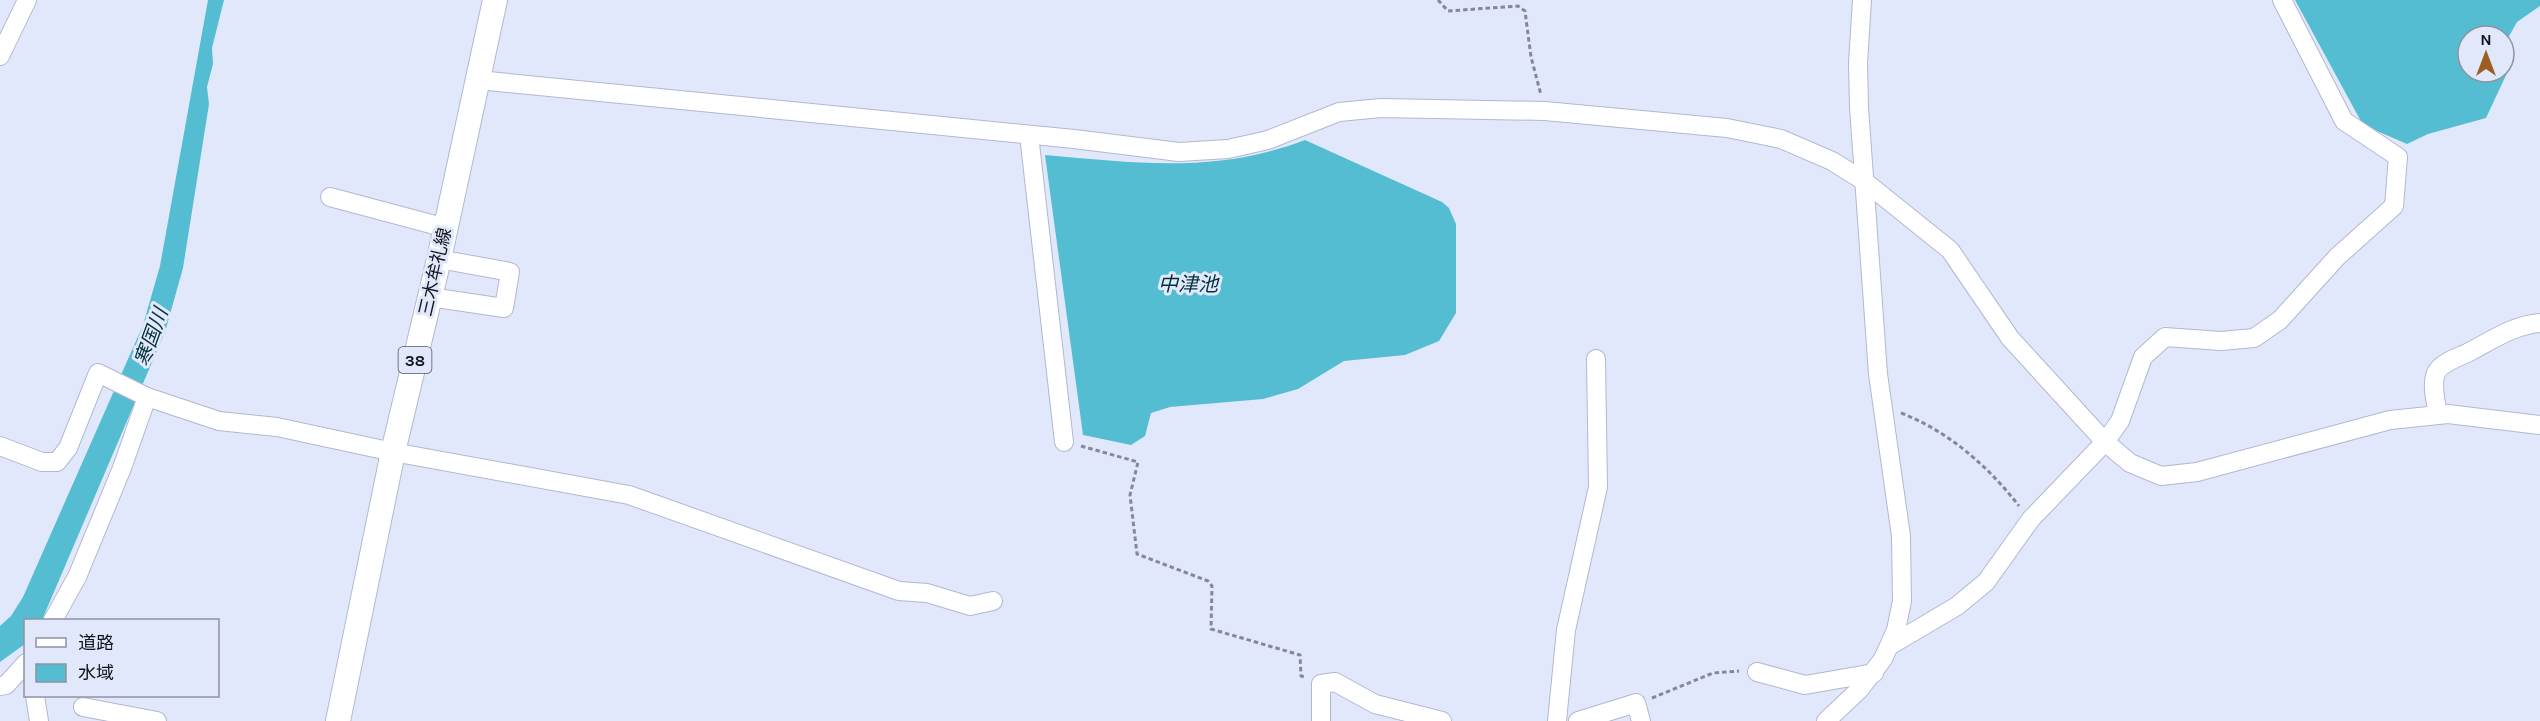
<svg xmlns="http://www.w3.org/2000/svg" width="2540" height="721" viewBox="0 0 2540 721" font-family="Karla,'Noto Sans JP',sans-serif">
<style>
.water{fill:#54bdd2;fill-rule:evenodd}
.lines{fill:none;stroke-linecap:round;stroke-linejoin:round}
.minor-casing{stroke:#b1b8d0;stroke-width:20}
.major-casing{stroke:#b1b8d0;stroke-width:26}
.path{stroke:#848897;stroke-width:3;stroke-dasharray:4.5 3;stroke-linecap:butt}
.minor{stroke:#fff;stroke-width:18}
.major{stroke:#fff;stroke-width:24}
.labels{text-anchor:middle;stroke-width:6;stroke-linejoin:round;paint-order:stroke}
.shield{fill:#e2e8fc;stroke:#50545f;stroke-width:1.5}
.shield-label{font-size:16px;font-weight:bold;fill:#12141c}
.street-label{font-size:18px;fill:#12141c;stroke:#e2e8fc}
.water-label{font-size:20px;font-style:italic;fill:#00313a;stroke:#e2e8fc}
</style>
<rect width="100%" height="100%" fill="#e2e8fc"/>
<g class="water">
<polygon points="208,0 224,0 212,48 213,64 207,87 209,104 183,268 165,332 42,620 26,620 25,644 0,662 0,626 11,616 23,597 143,325 160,266"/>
<path d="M2295 0H2540V6L2517 22 2508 38 2505 56 2508 71 2486 118 2428 134 2407 144 2363 125ZM2468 36H2504V72H2468Z"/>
<path d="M1305 140 1442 202 1449 208 1456 224V313L1439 341 1405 355 1344 361 1298 389 1263 399 1170 407 1151 413 1145 436 1131 445 1083 435 1045 155C1138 163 1215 174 1305 140Z"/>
</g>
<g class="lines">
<g class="minor-casing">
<g id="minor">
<polyline points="0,56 27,0"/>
<polyline points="478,80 1074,139 1179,152 1228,149 1268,140 1339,112 1381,108 1545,111 1727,128 1781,139 1832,161 1864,181 1950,250 2010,338 2105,442 2130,463 2161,476 2197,472 2390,420 2448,414 2540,425"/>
<polyline points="1029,135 1064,442"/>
<polyline points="330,197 446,228"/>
<polyline points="430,297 504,308 510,272 439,259"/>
<path d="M2438 415C2436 402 2431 385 2436 373 2442 361 2461 357 2471 351 2494 339 2514 325 2540 323"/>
<polyline points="0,446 42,462 57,462 68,448 98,373 147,397 219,421 277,427 393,452 629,495 899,591 927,593 970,606 993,601"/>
<polyline points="53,620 77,577 122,468 147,397"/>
<polyline points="1891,645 1957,606 1986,582 2031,519 2105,442 2120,421 2143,357 2165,337 2221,341 2254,338 2280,320 2337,257 2394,206 2398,157 2344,121 2282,0"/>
<polyline points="1757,672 1805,685 1874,673"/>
<polyline points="0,686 6,685 26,663"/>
<polyline points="35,696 39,721"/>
<polyline points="83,707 157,721"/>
<polyline points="1321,721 1321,684 1335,682 1375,704 1442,721"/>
<polyline points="1557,721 1566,630 1598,487 1596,359"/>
<polyline points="1578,721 1636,703 1641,721"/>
<polyline points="1826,721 1859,690 1883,659 1896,630 1902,601 1901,536 1878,374 1859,107 1858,63 1862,0"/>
</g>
</g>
<g class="major-casing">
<polyline id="major" points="338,721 393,452 439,259 495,0"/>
</g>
<g class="path">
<polyline points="1438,0 1448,11 1518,6 1525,11 1531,57 1541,95"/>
<path d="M1901 413C1948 431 1988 466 2019 506"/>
<polyline points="1081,446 1138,462 1130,495 1137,554 1208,581 1212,586 1211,629 1300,655 1301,676 1305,677"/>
<polyline points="1652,698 1713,673 1739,671"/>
</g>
<use href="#minor" class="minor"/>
<use href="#major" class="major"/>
</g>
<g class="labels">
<rect class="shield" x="398.5" y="347" width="33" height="26" rx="4.5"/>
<g class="shield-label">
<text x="415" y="366">38</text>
</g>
<g class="street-label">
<text transform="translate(435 272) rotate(-77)" y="6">三木牟礼線</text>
</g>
<g class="water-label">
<text x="1188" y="291">中津池</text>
<text transform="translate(151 337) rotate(-70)" y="7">寒国川</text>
</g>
</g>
<rect x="24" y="619" width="195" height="78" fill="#e2e8fc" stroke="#8f93a2" stroke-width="1.5"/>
<rect x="36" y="638" width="30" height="9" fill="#ffffff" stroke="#8f93a2" stroke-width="1.5"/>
<text x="78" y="649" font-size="18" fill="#12141c">道路</text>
<rect x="36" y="664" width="30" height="18" fill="#54bdd2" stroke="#8f93a2" stroke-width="1.5"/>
<text x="78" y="679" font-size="18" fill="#12141c">水域</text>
<g transform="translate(2486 54)"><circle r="28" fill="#e2e8fc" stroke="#8f93a2" stroke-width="1.5"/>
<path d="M0-4.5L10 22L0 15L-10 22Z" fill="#9c5f22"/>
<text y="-9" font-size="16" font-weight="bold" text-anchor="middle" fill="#12141c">N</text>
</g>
</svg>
